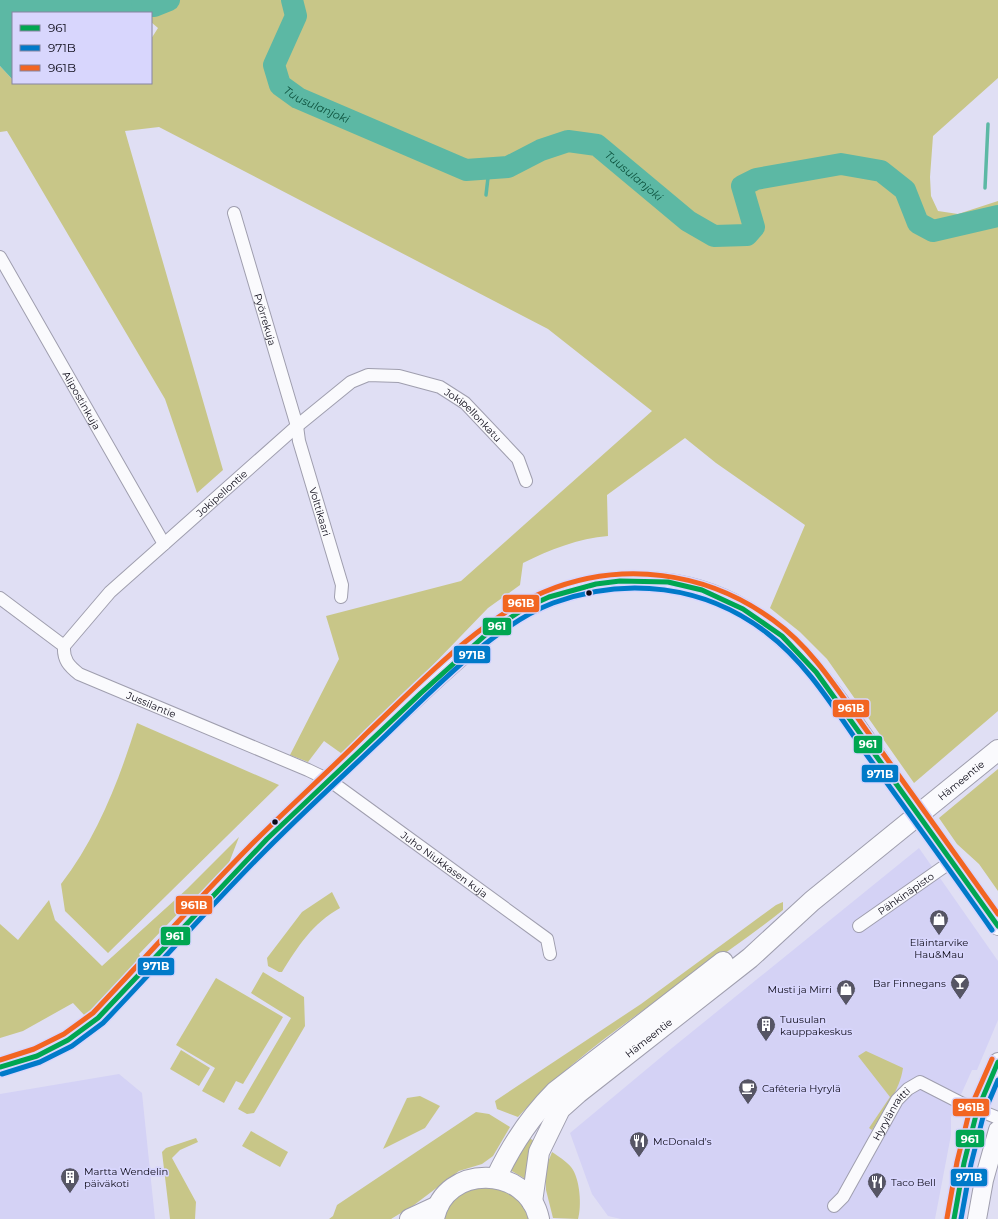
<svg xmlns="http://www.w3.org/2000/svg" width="998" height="1219" viewBox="0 0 998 1219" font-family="Montserrat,sans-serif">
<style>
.built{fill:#d4d2f5}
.green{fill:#c8c688}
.water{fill:#5cb8a4}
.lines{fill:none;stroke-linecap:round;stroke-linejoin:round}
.stream{stroke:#5cb8a4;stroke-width:3.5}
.river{stroke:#5cb8a4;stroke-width:22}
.street-casing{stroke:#9f9eae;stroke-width:14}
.secondary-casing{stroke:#9f9eae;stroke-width:20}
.primary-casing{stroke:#9f9eae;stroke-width:22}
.street{stroke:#fafafd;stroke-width:12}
.secondary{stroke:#fafafd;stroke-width:18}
.primary{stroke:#fafafd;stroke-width:20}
.secondary-bridge-casing{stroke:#9f9eae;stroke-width:20;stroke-linecap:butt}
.secondary-bridge{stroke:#fafafd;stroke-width:18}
.bus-1-casing{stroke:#d8d6fd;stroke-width:8}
.bus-2-casing{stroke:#d8d6fd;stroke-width:8}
.bus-3-casing{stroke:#d8d6fd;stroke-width:8}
.bus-1{stroke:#00a651;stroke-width:5}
.bus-2{stroke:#007ac9;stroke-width:5}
.bus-3{stroke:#f26522;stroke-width:5}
.bus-dot{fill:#0c0a17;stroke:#d8d6fd;stroke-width:1.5}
.labels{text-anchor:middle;stroke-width:3.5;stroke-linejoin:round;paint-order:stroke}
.street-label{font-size:10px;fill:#0c0a17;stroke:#d8d6fd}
.poi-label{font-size:10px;fill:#0c0a17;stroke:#d8d6fd;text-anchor:start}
.water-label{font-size:11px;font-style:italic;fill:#0d523e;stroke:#d8d6fd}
.line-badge{stroke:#d8d6fd;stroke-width:1.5}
.badge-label{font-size:11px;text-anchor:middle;font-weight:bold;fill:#fff}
</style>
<rect width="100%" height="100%" fill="#e0dff4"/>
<g class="built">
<polygon points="919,848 998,961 998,1020 977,1070 972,1070 951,1117 951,1135 935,1219 621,1219 608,1216 592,1194 570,1133 672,1048"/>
<polygon points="119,1074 142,1093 155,1219 0,1219 0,1094"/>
</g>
<g class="green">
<path d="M138 0H998V78L933 136 930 177 931 196 938 211 958 214 998 201V711L914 783 827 659 800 632 770 608 805 525 716 463 685 438 607 495 608 536C579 538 549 550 523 563L520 585 488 608 345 756 324 741 308 762 290 755 339 659 326 616 461 581 652 411 548 329 159 127 125 131 223 470 197 493 165 399 7 131 0 132V66L13 80V83H151V39L158 28 151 22V13H141L139 11 142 3Z"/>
<path d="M137 723 279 785 108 953 65 911 61 884C98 836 119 780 137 723Z"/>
<polygon points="998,769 998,891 979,864 957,844 939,818"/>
<polygon points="239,837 227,868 194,903 190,901 139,954 142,960 86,1017 73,1003 23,1031 0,1038 0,924 18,940 49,900 55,920 102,966 187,889"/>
<path d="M332 892 340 908C313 923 298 946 282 972H279L268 966 267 958 302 912Z"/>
<path d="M783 902V910C695 980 594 1033 518 1117L497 1109 495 1101 641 1004 776 905Z"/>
<polygon points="263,972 304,997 305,1026 254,1113 247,1114 238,1109 291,1018 251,993"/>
<polygon points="216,978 283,1017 243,1084 236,1081 224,1103 202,1091 215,1068 176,1045"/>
<polygon points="181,1050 210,1068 199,1086 170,1069"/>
<path d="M866 1051 903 1068C900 1090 884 1111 872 1130L869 1128 890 1097 858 1056Z"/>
<polygon points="420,1096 440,1106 425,1128 383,1149 407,1098"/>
<polygon points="476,1112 489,1114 510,1127 493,1156 482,1164 459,1171 414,1205 391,1219 329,1219 333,1216 337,1205"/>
<polygon points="251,1131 288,1152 280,1167 242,1146"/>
<polygon points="528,1137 537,1143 529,1181 510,1170"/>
<polygon points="196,1138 198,1142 180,1150 172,1158 196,1202 195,1219 170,1219 162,1152 166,1148"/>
<path d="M552 1152C558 1156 566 1161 571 1167 580 1178 582 1206 578 1219L553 1218 546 1190 545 1170Z"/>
<path d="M478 1185C509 1191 517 1188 531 1219H443C452 1199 457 1193 478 1185Z"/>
</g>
<polygon class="water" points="0,0 138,0 142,2 138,13 13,13 13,80 0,66"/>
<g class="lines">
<g class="stream">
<polyline points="985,188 988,124"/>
<polyline points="486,195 489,169"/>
</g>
<g class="river">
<path id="s1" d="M292 0 296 16 274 65 280 85 298 98 466 170 508 167 541 150 568 141 597 145 688 221 714 236 747 235 754 227 742 186 756 179 841 164 881 171 905 190 918 223 933 231 998 216"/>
<polyline points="142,2 154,6 169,0"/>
</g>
<g class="street-casing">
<g id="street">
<path id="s2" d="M234 213 297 426 299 441 342 585 341 597"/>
<path id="s3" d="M0 257 164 544"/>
<path id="s4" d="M0 598 64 646C63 660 69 666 79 674L308 770 329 780 547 939 550 954"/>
<path id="s5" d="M64 646 110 592 297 426 351 382 368 375 399 376 440 387 465 403 518 459 526 481"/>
<path id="s6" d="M859 926 952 861"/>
<path id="s7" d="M834 1206 843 1197 897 1100 908 1089 920 1082 961 1103 998 1118"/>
</g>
</g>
<g class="secondary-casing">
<g id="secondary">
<polyline points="939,844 998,926"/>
<path d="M0 1067 37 1056 68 1040 98 1018C151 963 202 905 256 850 303 803 352 757 401 712 425 689 449 666 475 645 491 631 507 617 526 608 590 576 669 570 733 603 804 640 847 712 891 776"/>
<polyline points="954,1219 964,1163 977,1111 998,1062"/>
<polyline points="977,1219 984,1180 998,1130"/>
</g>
</g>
<g class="primary-casing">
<g id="primary">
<path d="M496 1178C511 1146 531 1116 555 1092L723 962"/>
<path id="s8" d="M532 1202 539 1152 560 1109 578 1093 750 958 812 901 998 750"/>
<polyline points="410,1219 438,1206"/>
<path d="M434 1219C444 1163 528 1165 539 1219"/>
</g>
</g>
<use href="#street" class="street"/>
<use href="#secondary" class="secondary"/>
<use href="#primary" class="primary"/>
<g class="secondary-bridge-casing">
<polyline id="secondary-bridge" points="891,776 939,844"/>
</g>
<use href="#secondary-bridge" class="secondary-bridge"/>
<g class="bus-1-casing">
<g id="bus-1">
<polyline points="0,1067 37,1056 68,1040 98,1018 267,839 421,693 491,630 527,607 549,597 596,584 620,581 668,582 702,590 743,609 782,636 816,672 998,926"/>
<polyline points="954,1219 964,1163 977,1111 998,1062"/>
</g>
</g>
<g class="bus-2-casing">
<g id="bus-2">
<path d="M2 1074 40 1062 72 1046 103 1023C155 969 205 912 258 858 299 816 343 776 386 735 432 691 493 626 553 603 626 576 705 585 767 633 808 664 835 710 864 751 907 811 950 870 992 930"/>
<polyline points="961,1219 971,1164 984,1113 998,1080"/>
</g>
</g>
<g class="bus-3-casing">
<g id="bus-3">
<path d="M0 1060 34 1049 64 1034 93 1013C146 957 197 900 250 846 288 808 328 772 366 734 417 686 480 618 544 592 621 560 706 571 773 620 815 650 842 697 872 738 914 797 956 855 998 914"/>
<polyline points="947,1218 957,1162 970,1109 992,1059"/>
</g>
</g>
<use href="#bus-1" class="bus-1"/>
<use href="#bus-2" class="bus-2"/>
<use href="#bus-3" class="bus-3"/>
</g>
<defs>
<g id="shop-pin" transform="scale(1)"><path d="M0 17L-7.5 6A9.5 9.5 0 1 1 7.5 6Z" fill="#565564" stroke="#d8d6fd"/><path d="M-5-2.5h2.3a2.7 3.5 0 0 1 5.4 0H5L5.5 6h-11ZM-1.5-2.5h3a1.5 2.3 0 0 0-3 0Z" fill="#fff"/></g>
<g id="bar-pin" transform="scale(1)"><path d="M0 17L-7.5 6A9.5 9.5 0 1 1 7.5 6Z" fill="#565564" stroke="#d8d6fd"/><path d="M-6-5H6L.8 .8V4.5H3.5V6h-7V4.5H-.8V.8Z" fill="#fff"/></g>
<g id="building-pin" transform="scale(1)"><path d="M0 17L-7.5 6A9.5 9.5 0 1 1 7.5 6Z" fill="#565564" stroke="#d8d6fd"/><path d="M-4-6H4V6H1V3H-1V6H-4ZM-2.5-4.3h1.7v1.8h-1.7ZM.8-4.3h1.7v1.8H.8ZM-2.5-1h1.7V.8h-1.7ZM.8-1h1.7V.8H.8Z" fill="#fff"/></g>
<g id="cafe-pin" transform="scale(1)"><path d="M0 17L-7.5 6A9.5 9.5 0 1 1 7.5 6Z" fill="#565564" stroke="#d8d6fd"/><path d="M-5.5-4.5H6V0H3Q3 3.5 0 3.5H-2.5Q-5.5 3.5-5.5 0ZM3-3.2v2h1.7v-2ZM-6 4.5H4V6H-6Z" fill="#fff"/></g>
<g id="restaurant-pin" transform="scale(1)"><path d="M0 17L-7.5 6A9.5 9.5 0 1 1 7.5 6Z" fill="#565564" stroke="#d8d6fd"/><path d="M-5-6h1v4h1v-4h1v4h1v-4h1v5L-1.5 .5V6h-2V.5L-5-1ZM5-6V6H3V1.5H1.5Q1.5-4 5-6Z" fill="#fff"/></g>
</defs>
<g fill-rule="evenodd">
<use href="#shop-pin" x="939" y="919"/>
<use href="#bar-pin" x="960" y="983"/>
<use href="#shop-pin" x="846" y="989"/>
<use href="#building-pin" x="766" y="1025"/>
<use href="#cafe-pin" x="748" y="1088"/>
<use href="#restaurant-pin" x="639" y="1141"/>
<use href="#building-pin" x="70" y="1177"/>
<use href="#restaurant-pin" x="877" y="1182"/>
</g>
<g class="bus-dot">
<circle cx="589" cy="593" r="3.5"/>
<circle cx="275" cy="822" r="3.5"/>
</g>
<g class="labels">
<g class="street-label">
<text dy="4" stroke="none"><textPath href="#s2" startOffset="111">Pyörrekuja</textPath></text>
<text dy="4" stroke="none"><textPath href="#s3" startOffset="165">Alipostinkuja</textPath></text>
<text dy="4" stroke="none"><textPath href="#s5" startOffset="526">Jokipellonkatu</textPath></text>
<text dy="4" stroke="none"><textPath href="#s5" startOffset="220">Jokipellontie</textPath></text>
<text dy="4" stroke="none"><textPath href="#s2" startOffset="311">Volttikaari</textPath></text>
<text dy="4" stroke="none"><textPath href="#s4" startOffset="192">Jussilantie</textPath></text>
<text dy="4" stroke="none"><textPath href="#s8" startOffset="617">Hämeentie</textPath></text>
<text dy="4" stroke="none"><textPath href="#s4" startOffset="528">Juho Niukkasen kuja</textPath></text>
<text dy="4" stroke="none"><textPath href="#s6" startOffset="57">Pähkinäpisto</textPath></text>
<text dy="4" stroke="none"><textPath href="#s8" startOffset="212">Hämeentie</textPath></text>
<text dy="4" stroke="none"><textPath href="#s7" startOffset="109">Hyrylänraitti</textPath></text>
</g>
<g class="poi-label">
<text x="939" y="946" text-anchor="middle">Eläintarvike<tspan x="939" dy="12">Hau&amp;Mau</tspan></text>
<text x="946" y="987" text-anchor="end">Bar Finnegans</text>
<text x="832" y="993" text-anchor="end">Musti ja Mirri</text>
<text x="780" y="1023">Tuusulan<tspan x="780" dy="12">kauppakeskus</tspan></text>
<text x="762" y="1092">Caféteria Hyrylä</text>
<text x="653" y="1145">McDonald's</text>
<text x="84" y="1175">Martta Wendelin<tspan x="84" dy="12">päiväkoti</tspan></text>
<text x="891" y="1186">Taco Bell</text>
</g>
<g class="water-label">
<text dy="4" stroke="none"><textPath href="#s1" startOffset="133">Tuusulanjoki</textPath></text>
<text dy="4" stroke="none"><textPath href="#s1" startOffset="481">Tuusulanjoki</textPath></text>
</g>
</g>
<g class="line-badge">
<rect x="502" y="594" width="38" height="19" rx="4" fill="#f26522"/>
<rect x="482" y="617" width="30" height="19" rx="4" fill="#00a651"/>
<rect x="453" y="645" width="38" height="19" rx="4" fill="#007ac9"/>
<rect x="832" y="699" width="38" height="19" rx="4" fill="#f26522"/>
<rect x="853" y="735" width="30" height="19" rx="4" fill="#00a651"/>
<rect x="861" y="764" width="38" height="19" rx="4" fill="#007ac9"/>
<rect x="175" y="895" width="38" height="20" rx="4" fill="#f26522"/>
<rect x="160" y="926" width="31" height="20" rx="4" fill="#00a651"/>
<rect x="137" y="957" width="38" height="19" rx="4" fill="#007ac9"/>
<rect x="952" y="1098" width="38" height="19" rx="4" fill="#f26522"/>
<rect x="955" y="1129" width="30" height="19" rx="4" fill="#00a651"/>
<rect x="950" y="1168" width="38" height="19" rx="4" fill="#007ac9"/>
</g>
<g class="badge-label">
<text x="521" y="607">961B</text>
<text x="497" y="630">961</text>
<text x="472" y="659">971B</text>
<text x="851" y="712">961B</text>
<text x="868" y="748">961</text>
<text x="880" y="778">971B</text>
<text x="194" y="909">961B</text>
<text x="175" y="940">961</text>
<text x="156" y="970">971B</text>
<text x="971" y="1111">961B</text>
<text x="970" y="1143">961</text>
<text x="969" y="1181">971B</text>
</g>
<rect x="12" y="12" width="140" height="72" fill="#d8d6fd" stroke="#8684a1"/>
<rect x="20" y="25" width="20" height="6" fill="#00a651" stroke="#8684a1"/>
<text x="48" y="32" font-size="12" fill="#0c0a17">961</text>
<rect x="20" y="45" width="20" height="6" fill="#007ac9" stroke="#8684a1"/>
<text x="48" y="52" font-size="12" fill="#0c0a17">971B</text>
<rect x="20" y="65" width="20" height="6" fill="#f26522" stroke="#8684a1"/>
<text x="48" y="72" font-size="12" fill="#0c0a17">961B</text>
</svg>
